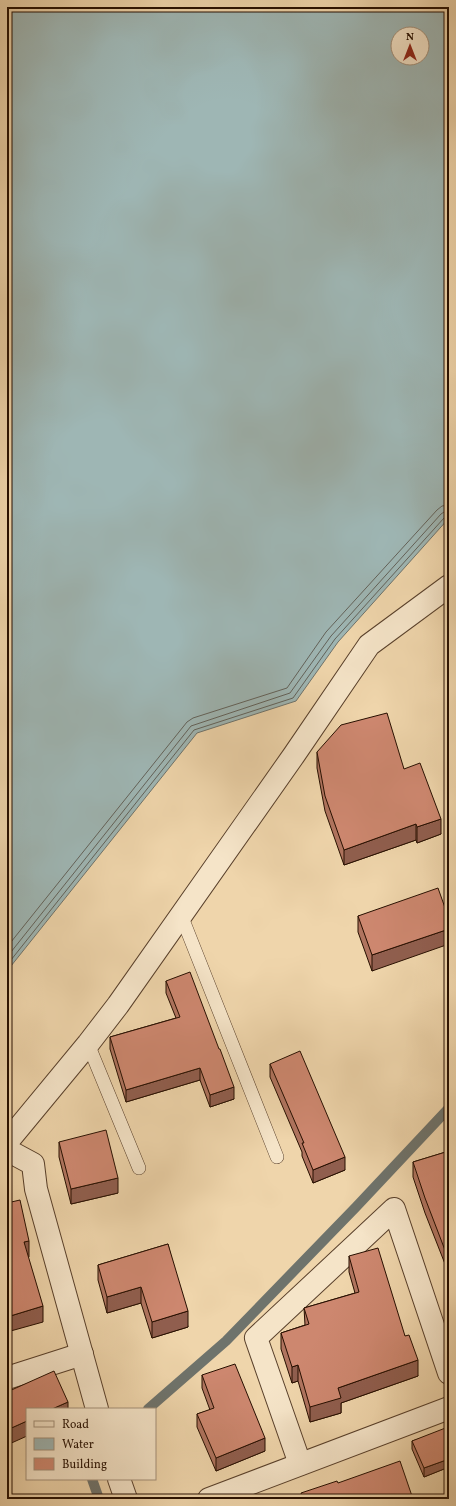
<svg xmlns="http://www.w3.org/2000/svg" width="456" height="1506" viewBox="0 0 456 1506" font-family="Vollkorn,serif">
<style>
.water{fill:#9eb6b4;stroke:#6e736c;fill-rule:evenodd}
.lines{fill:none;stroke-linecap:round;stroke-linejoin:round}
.shore{stroke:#62625a;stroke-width:1}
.stream{stroke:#6e736c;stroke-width:10}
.lane-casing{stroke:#59402b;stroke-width:14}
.street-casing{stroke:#59402b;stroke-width:24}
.lane{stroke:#f5e4c8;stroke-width:13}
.street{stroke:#f5e4c8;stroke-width:22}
.wall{fill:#b0745f;stroke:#270f00}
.shaded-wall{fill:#905e4e;stroke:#270f00}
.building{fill:#cd876f;stroke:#270f00}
</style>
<rect width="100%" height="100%" fill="#efd5ab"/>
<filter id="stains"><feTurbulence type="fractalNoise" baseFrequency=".005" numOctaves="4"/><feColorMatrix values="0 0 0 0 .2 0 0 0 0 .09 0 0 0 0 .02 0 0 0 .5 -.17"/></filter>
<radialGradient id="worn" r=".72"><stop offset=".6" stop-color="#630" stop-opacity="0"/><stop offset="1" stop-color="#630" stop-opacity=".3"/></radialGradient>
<path class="water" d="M7 7H449V518L338 642 296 701 197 733 7 971ZM398 34H422V58H398Z"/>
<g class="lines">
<g class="shore">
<polyline points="7,947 187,722 193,718 287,688 326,632 437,510 442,506 449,505"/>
<polyline points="7,957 191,726 290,693 331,636 441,514 444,512 449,511"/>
<polyline points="7,965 194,730 293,698 335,639 444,518 449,516"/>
</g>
<g class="stream">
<polyline points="148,1409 226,1341 356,1207 449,1108"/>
<polyline points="92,1479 99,1499"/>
</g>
<g class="lane-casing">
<g id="lane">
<polyline points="181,915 277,1157"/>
<polyline points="88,1044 139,1168"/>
</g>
</g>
<g class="street-casing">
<g id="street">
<polyline points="7,1142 88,1044 118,1005 294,755 369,645 449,586"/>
<polyline points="7,1150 33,1164 36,1189 97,1409"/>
<polyline points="7,1378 82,1354"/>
<polyline points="300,1464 256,1338 394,1209 449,1373"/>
<polyline points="119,1479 126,1499"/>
<polyline points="209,1499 449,1408"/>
</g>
</g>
<use href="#lane" class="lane"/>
<use href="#street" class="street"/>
</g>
<g class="wall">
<polygon points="317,752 404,769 441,834 417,843 416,840 344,865 325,811 317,768"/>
<polygon points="358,916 449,919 372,971 358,932"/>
<polygon points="166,981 234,1099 210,1107 200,1080 126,1102 110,1049 110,1037 176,1018 166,993"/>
<polygon points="270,1064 345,1170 313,1183 302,1156 302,1152 270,1077"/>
<polygon points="59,1142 118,1193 71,1204 59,1157"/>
<polygon points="449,1151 449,1280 447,1273 447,1269 425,1213 413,1177 413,1162"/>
<polygon points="168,1244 188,1327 152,1338 141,1303 107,1313 98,1280 98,1265"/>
<polygon points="349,1256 405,1336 418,1376 341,1403 341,1413 310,1422 298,1381 292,1383 281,1349 281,1333 305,1325 304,1308 355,1293 349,1272"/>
<polygon points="202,1375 265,1451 216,1471 197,1427 197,1414 210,1410 202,1388"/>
<polygon points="449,1430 449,1467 424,1477 412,1449 412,1441"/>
</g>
<g class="shaded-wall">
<polygon points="441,819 441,834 417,843 417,827"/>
<polygon points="416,824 416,840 344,865 344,850"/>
<polygon points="449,929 449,944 372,971 372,955"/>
<polygon points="200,1068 200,1080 126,1102 126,1090"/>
<polygon points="234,1087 234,1099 210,1107 210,1095"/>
<polygon points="345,1157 345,1170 313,1183 313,1170"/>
<polygon points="118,1178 118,1193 71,1204 71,1189"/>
<polygon points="29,1241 29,1257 24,1258 24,1242"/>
<polygon points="141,1287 141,1303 107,1313 107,1297"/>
<polygon points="43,1306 43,1322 7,1332 7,1317"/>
<polygon points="188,1311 188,1327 152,1338 152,1322"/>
<polygon points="418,1360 418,1376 341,1403 341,1413 310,1422 310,1407 338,1388"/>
<polygon points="298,1365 298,1381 292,1383 292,1367"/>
<polygon points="68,1402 68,1409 52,1409"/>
<polygon points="27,1421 27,1436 7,1445 7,1430"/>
<polygon points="265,1438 265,1451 216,1471 216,1458"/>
<polygon points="449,1459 449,1467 424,1477 424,1468"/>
</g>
<g class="building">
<polygon points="387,713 404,769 420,763 441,819 417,827 416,824 344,850 325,796 317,752 341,725"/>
<polygon points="438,888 449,919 449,929 372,955 358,916"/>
<polygon points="190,972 219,1049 220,1049 234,1087 210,1095 200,1068 126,1090 110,1037 180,1017 166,981"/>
<polygon points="300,1051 345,1157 313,1170 302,1143 304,1143 270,1064"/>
<polygon points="106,1130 118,1178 71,1189 59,1142"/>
<polygon points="449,1151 449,1265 447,1258 448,1258 425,1198 413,1162"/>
<polygon points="20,1200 29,1241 24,1242 43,1306 7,1317 7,1203"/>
<polygon points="168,1244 188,1311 152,1322 141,1287 107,1297 98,1265"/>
<polygon points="378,1248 405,1336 409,1335 418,1360 338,1388 341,1398 310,1407 298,1365 292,1367 281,1333 309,1324 304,1308 359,1292 349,1256"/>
<polygon points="235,1364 265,1438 216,1458 197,1414 214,1408 202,1375"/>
<polygon points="54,1371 68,1402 52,1409 27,1409 27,1421 7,1430 7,1392"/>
<polygon points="448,1427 449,1430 449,1459 424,1468 412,1441"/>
<polygon points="400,1461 413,1499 303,1499 301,1493 337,1481 338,1483"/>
</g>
<rect width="456" height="1506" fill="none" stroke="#efd5ab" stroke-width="24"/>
<rect x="8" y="8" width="440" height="1490" fill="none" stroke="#270f00" stroke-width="2"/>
<rect x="12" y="12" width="432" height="1482" fill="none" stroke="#270f00"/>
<rect x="26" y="1408" width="130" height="72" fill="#f5e4c8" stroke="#a38f78"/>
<rect x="34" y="1421" width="20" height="6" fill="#f5e4c8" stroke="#a38f78"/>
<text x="62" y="1428" font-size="12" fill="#270f00">Road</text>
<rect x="34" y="1438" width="20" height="12" fill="#9eb6b4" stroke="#a38f78"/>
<text x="62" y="1448" font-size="12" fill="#270f00">Water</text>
<rect x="34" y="1458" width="20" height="12" fill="#cd876f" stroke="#a38f78"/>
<text x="62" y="1468" font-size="12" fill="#270f00">Building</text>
<g transform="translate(410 46)"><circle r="19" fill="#f5e4c8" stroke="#a38f78"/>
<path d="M0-3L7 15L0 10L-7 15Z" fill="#8f2418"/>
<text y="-6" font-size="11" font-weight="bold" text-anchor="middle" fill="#270f00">N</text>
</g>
<rect width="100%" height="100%" filter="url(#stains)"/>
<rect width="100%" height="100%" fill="url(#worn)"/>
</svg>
